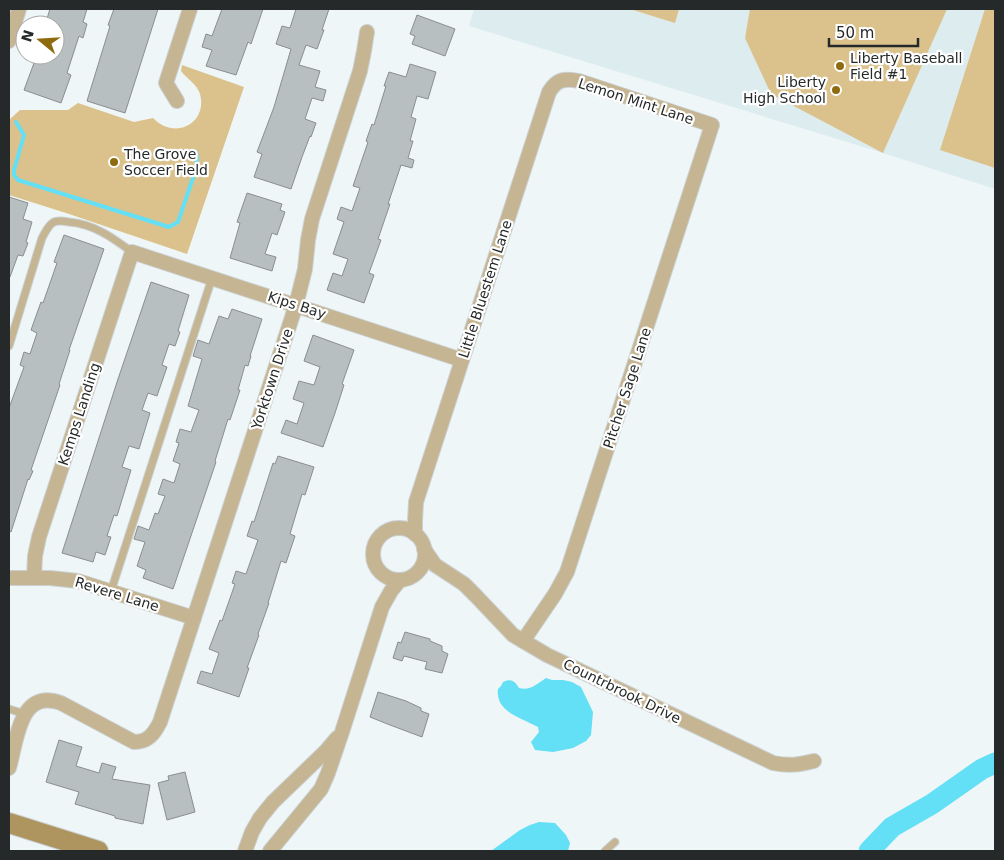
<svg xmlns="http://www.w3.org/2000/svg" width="1004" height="860" viewBox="0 0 1004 860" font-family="'DejaVu Sans',sans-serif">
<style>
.built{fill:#dcecef}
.green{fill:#dbc28d}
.water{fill:#63dff6}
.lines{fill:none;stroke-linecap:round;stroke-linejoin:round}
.stream{stroke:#63dff6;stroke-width:4}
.river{stroke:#63dff6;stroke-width:21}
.building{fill:#b8bfc0;stroke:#898f90}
.lane-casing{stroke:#cbd1d3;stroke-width:9}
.street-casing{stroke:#cbd1d3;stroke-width:16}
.secondary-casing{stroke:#cbd1d3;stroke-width:22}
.lane{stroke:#c5b592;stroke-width:7}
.street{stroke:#c5b592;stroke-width:14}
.secondary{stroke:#ae955f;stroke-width:20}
.poi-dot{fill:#8e6b0f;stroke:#fff;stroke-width:2}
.labels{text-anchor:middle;stroke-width:4.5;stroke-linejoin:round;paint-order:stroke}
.poi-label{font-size:14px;fill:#262929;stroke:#fff;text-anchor:start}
.street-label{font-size:14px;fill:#262929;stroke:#fff}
</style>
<rect width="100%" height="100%" fill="#eff6f8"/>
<polygon class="built" points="474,9 995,9 995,189 883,153 469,26"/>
<g class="green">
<polygon points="630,9 679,9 675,23"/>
<polygon points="750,9 947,9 883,153 771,94 745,38"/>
<polygon points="985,9 995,9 995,168 940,150"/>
<path d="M182 65 244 87 187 254 66 213 9 195V120L20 110H68L78 103 134 122 153 118C175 141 208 123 200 94 197 84 187 79 181 71Z"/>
</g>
<g class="water">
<path d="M546 678 552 680H563L572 682 581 687 593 712 592 724 591 735 586 741 573 748 553 752 535 750 531 742 539 732 538 727C522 718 495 712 498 689L501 686 503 682C511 678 515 681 519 688 530 691 537 684 546 678Z"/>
<polygon points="539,822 555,823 566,835 570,843 568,851 491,851 520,830 530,825"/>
</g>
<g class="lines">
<polyline class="stream" points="16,122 24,135 14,170 14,175 18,180 169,227 178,222 195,172 197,159 196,152"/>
<polyline class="river" points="869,851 892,827 932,804 982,769 995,763"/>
</g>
<g class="building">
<polygon points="50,9 87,9 83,22 87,24 83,38 79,36 67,73 71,75 61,103 24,90 37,55 55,55 55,25 45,25"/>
<polygon points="114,9 158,9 125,113 87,101 110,26 108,25"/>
<polygon points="222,9 263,9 251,44 248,42 236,75 206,66 212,50 202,47 206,34 212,36"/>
<polygon points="296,9 329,9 322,30 324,30 317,49 306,45 299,65 320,71 315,87 326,90 323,101 312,98 305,119 316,123 311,137 310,136 302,157 291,189 254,177 262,154 257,152 274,107 291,49 276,44 282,26 290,28"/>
<polygon points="417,15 455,29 445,56 412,44 415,36 410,34"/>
<polygon points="410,64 436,72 428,99 417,96 411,117 416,119 410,141 413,141 408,158 414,160 412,168 401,165 388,204 390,204 378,239 381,240 369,273 374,275 364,303 327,290 333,273 342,276 348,259 333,254 344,222 337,219 341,207 352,211 360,188 353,186 368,142 366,141 372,124 374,125 386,86 384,86 389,72 406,77"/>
<polygon points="247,193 282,204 280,210 285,212 277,235 272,233 265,254 276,257 272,271 230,258 240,223 237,222"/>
<polygon points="9,197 28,203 23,219 32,222 26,242 28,243 23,256 18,255 10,277 9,277"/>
<polygon points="64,235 104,249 69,350 70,350 59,384 60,385 31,470 33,471 29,480 28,479 11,532 9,531 9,408 24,367 20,365 24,352 30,354 37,333 31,330 41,302 43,303 57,263 54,262"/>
<polygon points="151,282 189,295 178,331 180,332 175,346 169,344 162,365 167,367 157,396 148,393 142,410 150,413 139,449 129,446 122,467 131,470 117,516 114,515 107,536 111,537 105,555 96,552 93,562 62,553 117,382"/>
<polygon points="232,309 262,319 250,356 251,356 248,366 245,365 238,390 240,390 230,420 228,419 215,461 216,462 173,589 143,578 146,570 137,566 145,542 134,539 138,526 149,530 155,513 158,514 165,496 158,494 163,479 174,483 180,464 173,461 179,443 176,442 180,429 191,432 199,410 188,406 202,359 193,356 198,340 209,344 219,316 228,319"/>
<polygon points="313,335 354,350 342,384 344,385 335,413 323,447 281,433 286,420 297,424 304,403 293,399 299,381 314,385 320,367 304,361"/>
<polygon points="278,456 314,467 305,495 302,494 290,534 295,536 286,563 281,561 268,603 269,603 258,634 259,635 247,668 249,668 239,697 197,683 201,671 212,674 219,653 209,649 220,620 222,621 235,584 232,583 236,571 246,574 258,540 247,536 252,521 254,522 273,463 275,464"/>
<polygon points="405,632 430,639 430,641 442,646 442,651 448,654 442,673 425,669 427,662 404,656 402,661 393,658 398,642 401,643"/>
<polygon points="378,692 406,701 421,708 421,711 429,714 422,737 390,725 370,717"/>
<polygon points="59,740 82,747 76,766 99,773 102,763 116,767 112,779 150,785 143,824 115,818 115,816 75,804 79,792 46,782"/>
<polygon points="185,772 195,812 167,820 158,783 169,780 168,776"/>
</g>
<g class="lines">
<g class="lane-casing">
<g id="lane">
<path d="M9 346 42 238C45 233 48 225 54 222 58 220 64 221 69 222 94 224 113 238 132 252"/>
<polyline points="111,591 212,278"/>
<polyline points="9,709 25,714"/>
<polyline points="605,851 615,842"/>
</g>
</g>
<g class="street-casing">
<g id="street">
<polyline points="9,41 19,9"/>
<polyline points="177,101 166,83 190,9"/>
<circle cx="399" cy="554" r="26"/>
<path d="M415 534V521L416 502 549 92C557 79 565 78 579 81L712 125 567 572 555 594 523 641"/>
<path d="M424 549 435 565 464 584 476 596 513 635 547 655 773 763C789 766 798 765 814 761"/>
<polyline points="9,578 50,578 78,581 194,618"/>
<polyline points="34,578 35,556 39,537 132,252 462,360"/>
<path d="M9 768C17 741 19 688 61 703L134 742C148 742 154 734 160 722L296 305 305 269 308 240 312 219 360 71 364 51 367 32"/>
<polyline points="245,851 252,832 260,818 273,802 326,751 337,738"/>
<polyline points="270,851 321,789 328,773 342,732 382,607 391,591 400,580"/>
</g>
</g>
<g class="secondary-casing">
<polyline id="secondary" points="9,823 98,851"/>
</g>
<use href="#lane" class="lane"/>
<use href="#street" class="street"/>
<use href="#secondary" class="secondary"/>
</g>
<g class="poi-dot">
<circle cx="840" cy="66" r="5"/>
<circle cx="836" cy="90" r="5"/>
<circle cx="114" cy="162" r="5"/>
</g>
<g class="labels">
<g class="poi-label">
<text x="850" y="63">Liberty Baseball<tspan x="850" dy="16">Field #1</tspan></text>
<text x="826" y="87" text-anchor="end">Liberty<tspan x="826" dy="16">High School</tspan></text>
<text x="124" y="159">The Grove<tspan x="124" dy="16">Soccer Field</tspan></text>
</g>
<g class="street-label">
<text transform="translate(636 101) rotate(18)" y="5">Lemon Mint Lane</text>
<text transform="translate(485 289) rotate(-72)" y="5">Little Bluestem Lane</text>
<text transform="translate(297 305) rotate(18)" y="5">Kips Bay</text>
<text transform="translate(272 379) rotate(-72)" y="5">Yorktown Drive</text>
<text transform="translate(627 388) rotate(-72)" y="5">Pitcher Sage Lane</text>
<text transform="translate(79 414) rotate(-72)" y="5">Kemps Landing</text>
<text transform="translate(117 594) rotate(17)" y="5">Revere Lane</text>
<text transform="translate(622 691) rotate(26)" y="5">Countrbrook Drive</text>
</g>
</g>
<rect width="1004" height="860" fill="none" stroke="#262929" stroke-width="20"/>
<g transform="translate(40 40) rotate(288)"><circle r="24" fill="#ffffff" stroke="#a8a9a9"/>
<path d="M0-4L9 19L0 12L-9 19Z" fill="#8e6b0f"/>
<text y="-8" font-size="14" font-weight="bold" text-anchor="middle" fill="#262929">N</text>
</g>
<path d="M829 38v8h89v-8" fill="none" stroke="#262929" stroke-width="2.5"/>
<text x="836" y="38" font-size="15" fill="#262929" stroke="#ffffff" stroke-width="4" paint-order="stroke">50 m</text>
</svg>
